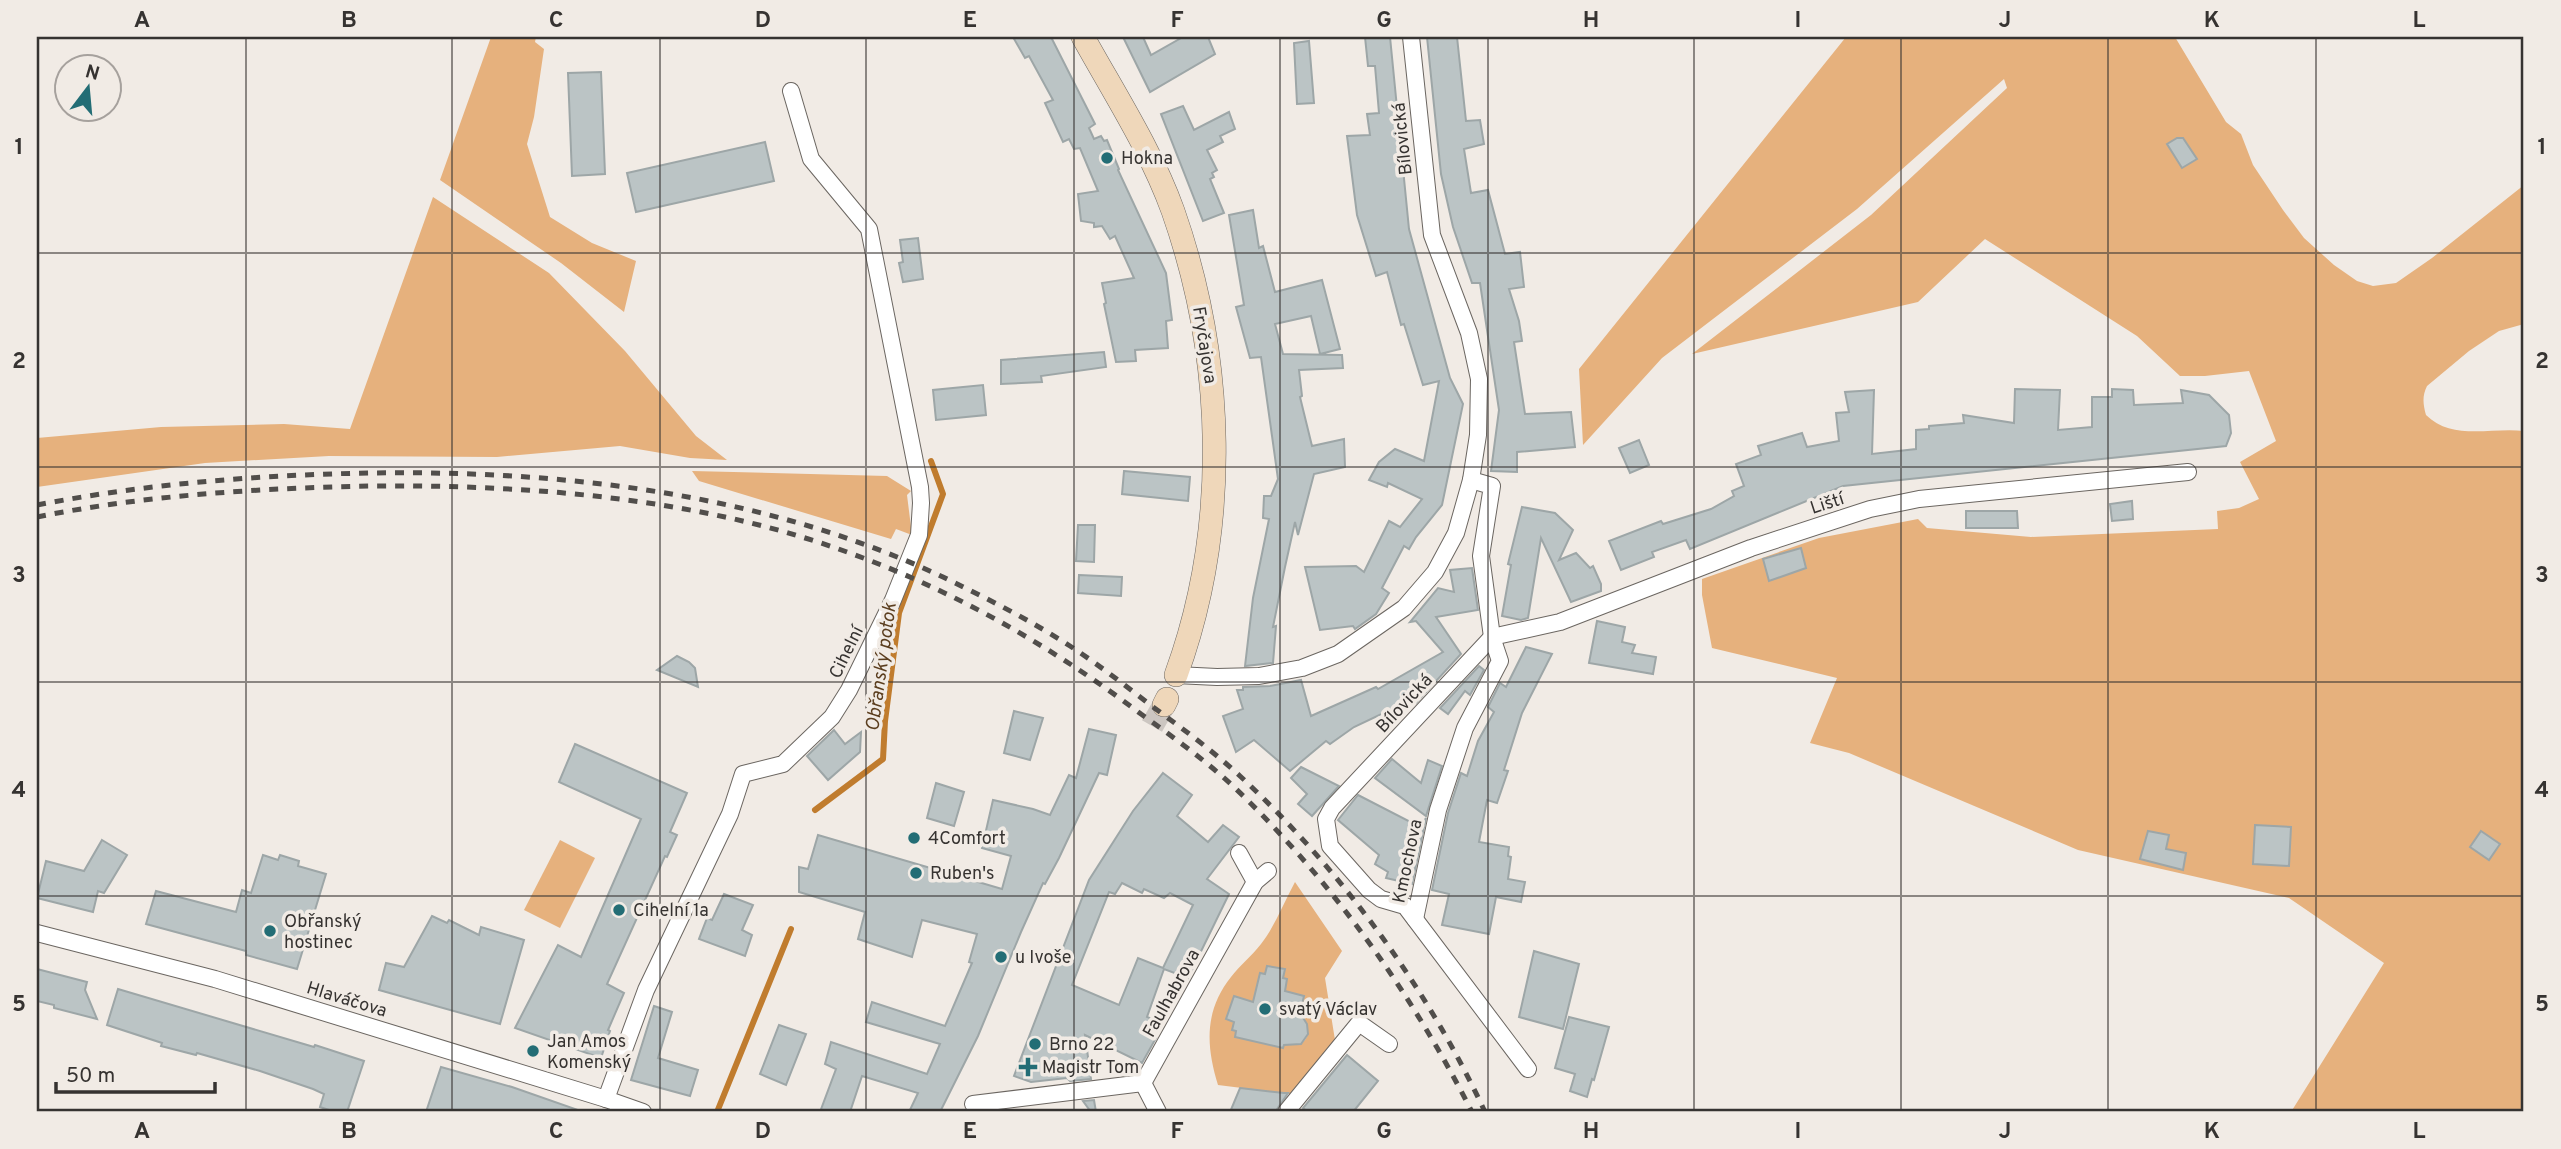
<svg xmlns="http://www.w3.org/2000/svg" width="2561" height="1149" viewBox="0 0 2561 1149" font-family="Overpass,sans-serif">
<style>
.green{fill:#e6b17d;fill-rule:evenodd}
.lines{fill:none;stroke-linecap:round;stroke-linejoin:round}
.stream{stroke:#c07c2e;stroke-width:6}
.building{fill:#bbc4c5;stroke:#9da6a7;stroke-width:2;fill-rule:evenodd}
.secondary-tunnel{stroke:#ccc6c1;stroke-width:23;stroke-dasharray:23 11;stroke-linecap:butt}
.street-casing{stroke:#6b6661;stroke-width:18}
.secondary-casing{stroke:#6b6661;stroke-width:24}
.street{stroke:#fff;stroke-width:16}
.secondary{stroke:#efd7ba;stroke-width:23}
.rail{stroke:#514e4b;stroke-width:5;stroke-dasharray:9 9;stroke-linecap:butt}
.grid{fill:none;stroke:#363331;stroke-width:2;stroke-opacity:0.55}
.poi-dot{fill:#236d75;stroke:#f1ebe5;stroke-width:2.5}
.labels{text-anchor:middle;stroke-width:7;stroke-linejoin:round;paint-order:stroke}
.street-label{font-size:18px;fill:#363331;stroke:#f1ebe5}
.poi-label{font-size:18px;fill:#363331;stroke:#f1ebe5;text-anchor:start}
.water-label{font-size:19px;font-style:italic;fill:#5b3e1f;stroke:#f1ebe5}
.neatline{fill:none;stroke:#363331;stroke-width:2.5}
.grid-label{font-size:23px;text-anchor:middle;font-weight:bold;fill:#363331}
</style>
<rect width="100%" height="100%" fill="#f1ebe5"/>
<g class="green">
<polygon points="491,37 536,37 535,42 544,49 534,117 527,144 550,217 592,243 636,261 624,312 561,263 440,180"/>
<path d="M1846 37H2175L2226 122 2241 134 2253 165 2283 210 2304 238 2334 265 2357 281 2373 286 2396 283 2432 258 2524 185V324L2499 331 2469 351 2427 386C2422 396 2423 404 2426 415 2452 441 2491 427 2524 431V1112H2291L2384 963 2289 898 2078 850 1849 753 1810 743 1837 678 1712 648 1702 595V579L1819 538 1918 519 1927 528 2031 537 2218 529 2217 511 2239 508 2259 499 2240 462 2276 441 2249 371 2205 376H2180L2137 336 1985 239 1918 302 1692 354 1871 215 2007 88 2004 79 1857 209 1662 358 1583 445 1579 369Z"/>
<polygon points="433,197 549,273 625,351 696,436 727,460 690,458 620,446 497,457 329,456 205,463 37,487 37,438 161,427 284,424 350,429"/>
<polygon points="692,471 887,476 911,491 907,495 912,535 896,529 891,539 699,481"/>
<polygon points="560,840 595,858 560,928 524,910"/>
<path d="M1295 882 1342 951 1325 978 1335 1040 1290 1094 1218 1085C1206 1046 1204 1011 1231 977 1240 965 1252 956 1261 944 1275 926 1284 902 1295 882ZM1267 966 1284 969 1283 978 1287 979 1285 991 1304 996 1299 1016 1307 1024 1308 1034C1304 1046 1295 1046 1284 1044L1282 1048 1235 1037 1236 1031 1232 1030 1234 1022 1226 1019 1234 996 1253 1002 1260 973 1265 974Z"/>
</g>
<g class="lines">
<g class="stream">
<polyline points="815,810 883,759 885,721 899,613 943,494 931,461"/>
<polyline points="717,1112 791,929"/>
</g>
</g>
<g class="building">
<polygon points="1013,37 1051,37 1095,124 1089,128 1094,139 1101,136 1104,141 1107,140 1119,169 1118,170 1166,273 1172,320 1166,321 1168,348 1135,350 1136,361 1116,362 1104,304 1106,303 1102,283 1134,278 1115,236 1110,239 1102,226 1094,227 1094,223 1081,221 1078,194 1098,191 1080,148 1074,149 1069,139 1063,142 1045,103 1053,100 1029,56 1025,58"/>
<polygon points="1123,37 1143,37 1151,55 1183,37 1208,37 1215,54 1150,92"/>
<polygon points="1365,37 1390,37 1409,229 1450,378 1463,404 1442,505 1416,537 1409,549 1404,546 1382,588 1389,593 1376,614 1355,629 1353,626 1320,630 1305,567 1356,566 1364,572 1389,521 1400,527 1422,499 1388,483 1387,487 1369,480 1379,462 1395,449 1424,461 1439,381 1423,385 1404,324 1401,325 1387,272 1376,276 1357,215 1347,136 1370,135 1367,114 1379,113 1375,66 1368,66"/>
<polygon points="1427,37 1457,37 1466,121 1480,120 1484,144 1464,149 1471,193 1488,190 1505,254 1520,252 1524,287 1509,289 1519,321 1522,341 1514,342 1525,414 1571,412 1575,447 1517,452 1517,472 1491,471 1499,410 1480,283 1472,283 1453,227 1441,174"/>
<polygon points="1309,41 1314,103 1297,104 1294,43"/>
<polygon points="601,72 605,174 572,176 568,73"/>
<polygon points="1183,106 1194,130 1229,112 1235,129 1220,136 1223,142 1207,150 1217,170 1212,173 1214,177 1210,179 1224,213 1203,221 1161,114"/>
<polygon points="2177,138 2183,138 2197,159 2182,168 2167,144"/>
<polygon points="765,142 774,181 636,212 627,173"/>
<polygon points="1253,210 1259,248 1263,246 1275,292 1322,280 1340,349 1320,354 1311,316 1275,324 1283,354 1342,355 1343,368 1299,370 1302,396 1300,397 1312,446 1344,439 1345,467 1314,474 1298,535 1295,522 1285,567 1273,627 1276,626 1273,663 1245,666 1253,598 1269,519 1263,518 1264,496 1271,496 1278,479 1261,357 1250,358 1236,307 1244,305 1229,215"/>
<polygon points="918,238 923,279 903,282 899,263 903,262 900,240"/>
<polygon points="1104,352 1106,367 1041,376 1042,382 1001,384 1001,360"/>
<polygon points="983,385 986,415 936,420 933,390"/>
<polygon points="2015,389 2060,390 2058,430 2092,427 2092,397 2112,397 2112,389 2133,390 2134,405 2183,403 2181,390 2209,395 2229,415 2231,433 2226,446 1843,486 1690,549 1686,540 1652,552 1654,557 1621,570 1609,541 1661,521 1663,524 1711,509 1734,496 1732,491 1744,486 1736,464 1761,455 1758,446 1802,433 1807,447 1839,441 1836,413 1849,412 1845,392 1874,390 1872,454 1916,449 1916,430 1929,429 1929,426 1964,423 1963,415 2014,423"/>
<polygon points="1639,440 1649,465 1630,473 1619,448"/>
<polygon points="1124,471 1190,477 1188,501 1122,494"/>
<polygon points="2132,501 2133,519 2112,521 2110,504"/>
<polygon points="1522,507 1555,513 1573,530 1559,560 1576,553 1590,568 1593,566 1601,584 1601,591 1571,602 1541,538 1528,618 1521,620 1502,616 1511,565 1508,564"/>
<polygon points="1966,511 2017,511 2018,528 1966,528"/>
<polygon points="1078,525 1095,525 1094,562 1076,561"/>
<polygon points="1801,548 1806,568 1769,581 1763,559"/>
<polygon points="1472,568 1478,610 1436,617 1461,654 1416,703 1412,697 1394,711 1392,709 1354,727 1330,744 1326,741 1290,771 1254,740 1236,752 1223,716 1243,709 1237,690 1243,690 1243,687 1270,686 1301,680 1311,716 1376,687 1378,689 1443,652 1416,621 1410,622 1438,588 1454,592 1450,570"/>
<polygon points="1079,575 1122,577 1121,596 1078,593"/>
<polygon points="1597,621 1625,627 1622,642 1635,645 1632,653 1656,657 1653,674 1589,663"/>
<polygon points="1526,647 1552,654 1522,713 1504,770 1508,771 1497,803 1487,800 1479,842 1509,847 1508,856 1511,857 1508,879 1525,882 1521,902 1496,897 1489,934 1442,925 1449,894 1432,890 1448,813 1461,773 1467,776 1478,741 1494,712 1488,707 1500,683 1506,687"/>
<polygon points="677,656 689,662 695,668 698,687 657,670"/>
<polygon points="1479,666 1484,670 1470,695 1465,691 1448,714 1440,708"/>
<polygon points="1014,711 1043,718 1030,760 1004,753"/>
<polygon points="1089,729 1116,735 1107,775 1099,773 1059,858 1045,884 1043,883 1021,932 978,1036 940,1112 909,1112 918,1093 862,1076 850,1112 820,1112 836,1069 825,1064 831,1042 927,1074 940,1044 866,1022 872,1002 945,1026 972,963 969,962 977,934 922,920 912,957 858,939 865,912 799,892 799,867 808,869 818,835 1002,889 1011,856 982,848 993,800 1033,809 1050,815 1069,775 1076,778"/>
<polygon points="834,730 845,744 861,732 860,752 828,780 807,756"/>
<polygon points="575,744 687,793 670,832 677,835 667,857 665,856 607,984 624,993 608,1030 610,1031 601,1058 515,1028 558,945 581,957 641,819 559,782"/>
<polygon points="1392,759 1421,783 1428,760 1442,766 1426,816 1375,778"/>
<polygon points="1301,767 1339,786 1312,816 1298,804 1307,794 1291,778"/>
<path d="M1163 773 1192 795 1177 816 1208 842 1223 825 1239 837 1207 879 1229 894 1209 935 1188 978 1164 969 1147 1017 1155 1020 1149 1035 1156 1038 1142 1063 1085 1035 1091 1079 1070 1081 1067 1078 1031 1082 1014 1076 1089 880 1133 811ZM1122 883 1142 893 1144 889 1164 898 1170 893 1193 905 1163 968 1138 958 1119 1005 1072 985 1109 892 1115 894Z"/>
<polygon points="936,783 964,792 954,826 927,818"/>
<polygon points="1358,795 1420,827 1426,818 1412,884 1386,878 1388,872 1375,864 1379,855 1338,820"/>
<polygon points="2255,825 2291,827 2289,866 2253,864"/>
<polygon points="2148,831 2169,835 2166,849 2186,853 2183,870 2140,859"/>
<polygon points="2481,831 2500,844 2489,860 2470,847"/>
<polygon points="102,840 127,855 104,893 98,891 93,912 37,898 46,861 84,871"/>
<polygon points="263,855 278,860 280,855 299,861 298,866 326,874 297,969 246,955 246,951 146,924 156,891 236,912 242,890 251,893"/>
<polygon points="724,894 753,905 742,930 752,935 745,956 699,939 707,918 712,920"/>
<polygon points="432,916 447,923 449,920 479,935 481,927 524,940 500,1024 379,990 386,963 404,967"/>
<polygon points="1534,951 1579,964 1563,1029 1519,1017"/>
<polygon points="1267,966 1285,969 1283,978 1287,979 1285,991 1304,996 1300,1013 1307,1024 1308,1034 1301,1044 1284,1045 1283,1048 1235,1037 1236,1031 1232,1030 1234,1022 1226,1019 1234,996 1253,1002 1260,973 1265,974"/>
<polygon points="37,969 87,982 85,990 97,1019 54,1008 54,1005 37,1001"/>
<polygon points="118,989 314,1047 315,1045 364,1061 347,1112 335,1112 320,1107 324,1094 313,1089 260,1071 197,1053 196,1055 161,1046 162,1043 107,1025"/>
<polygon points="654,1006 672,1012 658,1058 698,1070 690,1096 631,1080"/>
<polygon points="1569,1017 1609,1027 1594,1080 1592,1079 1587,1097 1570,1091 1575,1074 1555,1068"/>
<polygon points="779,1025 806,1034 786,1085 760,1074"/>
<polygon points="1347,1055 1378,1081 1353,1112 1308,1112 1303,1108"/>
<polygon points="441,1067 512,1087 578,1110 577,1112 426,1112"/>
<polygon points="1240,1088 1284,1093 1288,1093 1275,1112 1230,1112"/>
<polygon points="1094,1100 1096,1112 1091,1112 1083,1101"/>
</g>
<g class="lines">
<polyline class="secondary-tunnel" points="1152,726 1164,705"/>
<g class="street-casing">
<g id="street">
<polyline points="1492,637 1560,622 1751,548 1870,509 1919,499 2188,472"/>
<polyline points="1492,637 1332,808 1326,819 1330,846 1369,890 1381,899 1405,906 1528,1069"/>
<polyline points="1176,675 1217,677 1259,676 1302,668 1338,654 1404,608 1435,572 1456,533 1471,480 1478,435 1479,379 1469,333 1432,235 1411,37"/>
<polyline points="1239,853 1255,882"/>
<polyline points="1415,919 1438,810 1465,728 1500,661 1492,637 1481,556 1492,486 1471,480"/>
<polyline points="37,933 215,979 606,1099 643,1112"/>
<polyline points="1143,1083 1255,882 1268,871"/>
<polyline points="1143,1083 1158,1112"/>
<polyline points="606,1099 646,990 730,814 743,774 783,764 832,717 849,690 893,600 919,535 921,503 920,487 869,229 811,159 791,91"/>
<polyline points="973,1104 1143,1083"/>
<polyline points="1286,1112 1359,1023 1389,1044"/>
</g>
</g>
<g class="secondary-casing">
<g id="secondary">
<path d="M1083 37C1114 93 1151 150 1173 211 1225 359 1230 527 1176 675"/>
<polyline points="1164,705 1167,699"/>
</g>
</g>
<use href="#street" class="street"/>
<use href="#secondary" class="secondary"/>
<g class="rail">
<path d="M37 505C146 484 257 475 368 473 563 470 764 493 943 577 986 598 1030 620 1070 646 1099 665 1126 686 1153 707 1183 729 1213 751 1240 776 1341 870 1427 987 1485 1112"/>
<path d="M37 517C146 495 261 488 373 486 491 485 609 492 725 517 878 550 1017 620 1141 714 1173 737 1205 760 1234 787 1332 881 1411 992 1472 1112"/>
</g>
</g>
<path class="grid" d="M246 37V1112M452 37V1112M660 37V1112M866 37V1112M1074 37V1112M1280 37V1112M1488 37V1112M1694 37V1112M1901 37V1112M2108 37V1112M2316 37V1112M37 253H2524M37 467H2524M37 682H2524M37 896H2524"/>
<g class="poi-dot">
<circle cx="1107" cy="158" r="7"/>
<circle cx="914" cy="838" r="7"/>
<circle cx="916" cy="873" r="7"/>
<circle cx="619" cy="910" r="7"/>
<circle cx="270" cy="931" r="7"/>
<circle cx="1001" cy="957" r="7"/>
<circle cx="1265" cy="1009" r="7"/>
<circle cx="1035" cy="1044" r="7"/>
<circle cx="533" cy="1051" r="7"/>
<path d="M1024.5 1056.5h7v7h7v7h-7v7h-7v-7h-7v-7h7z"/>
</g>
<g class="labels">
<g class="street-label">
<text transform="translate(1402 139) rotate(-96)" y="6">Bílovická</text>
<text transform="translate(1205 345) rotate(81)" y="6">Fryčajova</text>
<text transform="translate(1827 503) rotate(-18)" y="6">Liští</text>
<text transform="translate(846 652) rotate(-64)" y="6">Cihelní</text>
<text transform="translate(1404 703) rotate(-47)" y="6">Bílovická</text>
<text transform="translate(1407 861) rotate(-78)" y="6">Kmochova</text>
<text transform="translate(1171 993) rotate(-61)" y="6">Faulhabrova</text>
<text transform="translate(347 999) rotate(17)" y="6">Hlaváčova</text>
</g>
<g class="poi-label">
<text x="1121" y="164">Hokna</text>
<text x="928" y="844">4Comfort</text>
<text x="930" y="879">Ruben's</text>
<text x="633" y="916">Cihelní 1a</text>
<text x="284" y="927">Obřanský<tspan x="284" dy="21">hostinec</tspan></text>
<text x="1015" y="963">u Ivoše</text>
<text x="1279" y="1015">svatý Václav</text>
<text x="547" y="1047">Jan Amos<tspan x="547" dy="21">Komenský</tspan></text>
<text x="1049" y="1050">Brno 22</text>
<text x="1042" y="1073">Magistr Tom</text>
</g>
<g class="water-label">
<text transform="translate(880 667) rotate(-82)" y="7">Obřanský potok</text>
</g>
</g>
<rect width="2561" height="1149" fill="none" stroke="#f1ebe5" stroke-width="77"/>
<g transform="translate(88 88) rotate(16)"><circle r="33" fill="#f1ebe5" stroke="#a6a19d" stroke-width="2"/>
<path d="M0-5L12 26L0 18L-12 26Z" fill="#236d75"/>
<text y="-10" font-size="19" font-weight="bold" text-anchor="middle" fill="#363331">N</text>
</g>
<path d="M56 1082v10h159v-10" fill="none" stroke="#363331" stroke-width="3.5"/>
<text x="66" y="1082" font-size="21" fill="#363331" stroke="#f1ebe5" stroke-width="5" paint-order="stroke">50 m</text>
<rect x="38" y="38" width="2484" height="1072" class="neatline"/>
<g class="grid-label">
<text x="142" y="27">A</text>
<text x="349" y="27">B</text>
<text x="556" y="27">C</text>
<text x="763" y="27">D</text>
<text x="970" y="27">E</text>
<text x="1177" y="27">F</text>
<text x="1384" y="27">G</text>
<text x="1591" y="27">H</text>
<text x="1798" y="27">I</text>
<text x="2005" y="27">J</text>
<text x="2212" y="27">K</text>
<text x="2419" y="27">L</text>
<text x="19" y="154">1</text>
<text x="2542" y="154">1</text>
<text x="19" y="368">2</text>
<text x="2542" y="368">2</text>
<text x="19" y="582">3</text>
<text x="2542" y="582">3</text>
<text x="19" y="797">4</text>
<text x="2542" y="797">4</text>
<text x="19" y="1011">5</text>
<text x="2542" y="1011">5</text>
<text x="142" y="1138">A</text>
<text x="349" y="1138">B</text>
<text x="556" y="1138">C</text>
<text x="763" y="1138">D</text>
<text x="970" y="1138">E</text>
<text x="1177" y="1138">F</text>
<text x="1384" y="1138">G</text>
<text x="1591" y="1138">H</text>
<text x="1798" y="1138">I</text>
<text x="2005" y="1138">J</text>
<text x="2212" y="1138">K</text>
<text x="2419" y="1138">L</text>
</g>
</svg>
